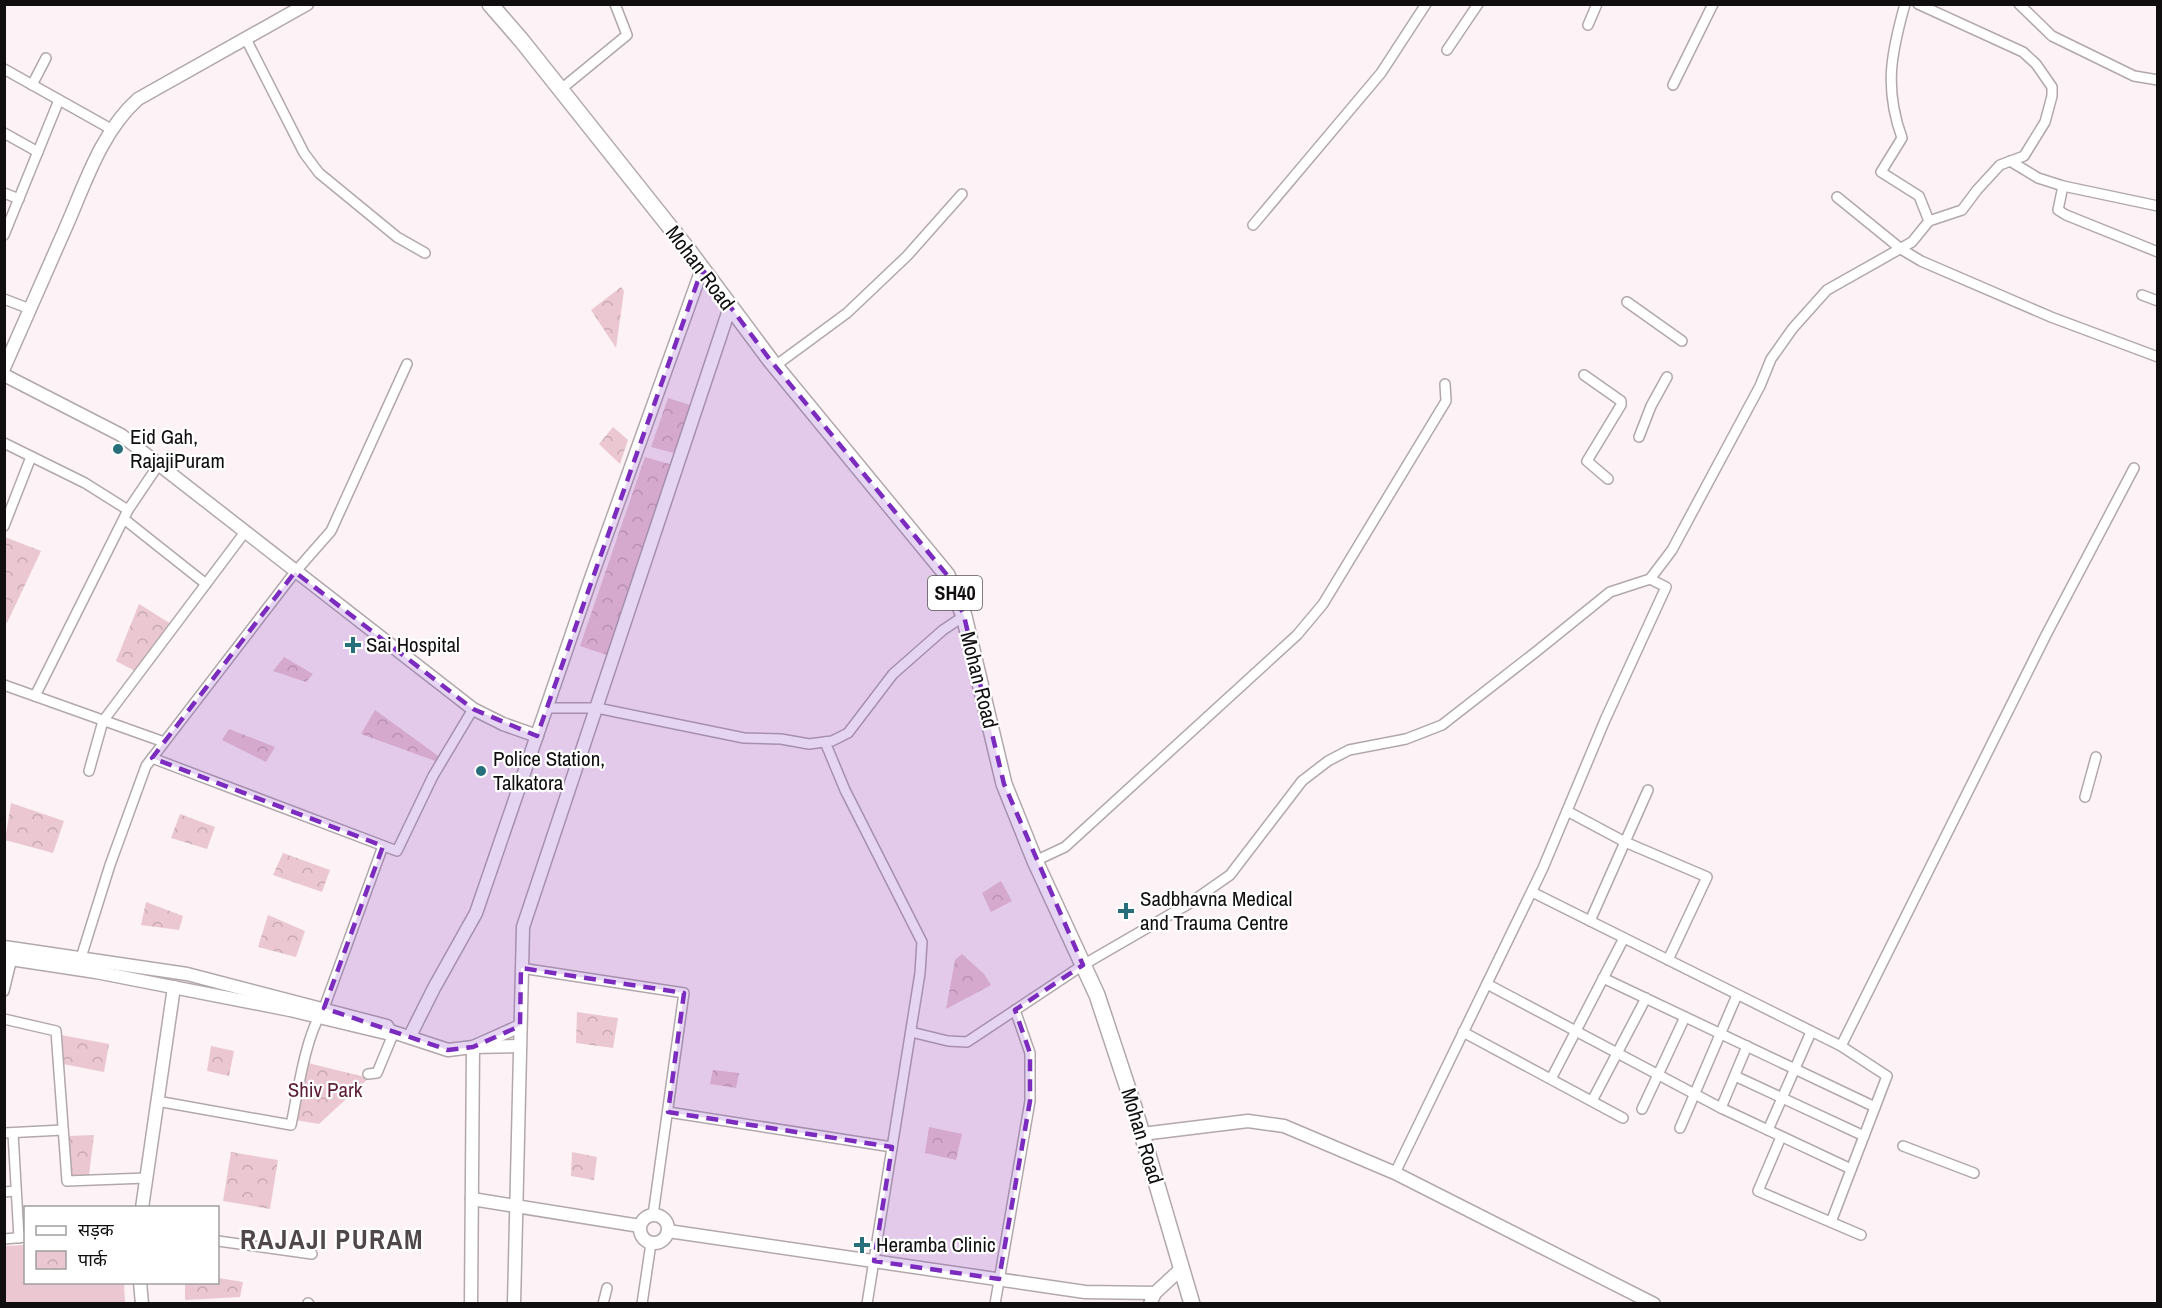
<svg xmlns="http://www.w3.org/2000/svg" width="2162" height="1308" viewBox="0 0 2162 1308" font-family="'Archivo Narrow','Noto Sans Devanagari',sans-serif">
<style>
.park{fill:url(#park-crowns)}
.pitch{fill:#ebc7d1}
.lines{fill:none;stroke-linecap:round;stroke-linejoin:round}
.minor-casing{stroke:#b2a8aa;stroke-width:12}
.tertiary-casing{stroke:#b2a8aa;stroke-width:15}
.primary-casing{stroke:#b2a8aa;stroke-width:18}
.minor{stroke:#fff;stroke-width:9}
.tertiary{stroke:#fff;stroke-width:12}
.primary{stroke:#fff;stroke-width:15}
.marked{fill:#7b2cbf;fill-opacity:0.2;stroke:#7b2cbf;stroke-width:4.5;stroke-dasharray:12 8;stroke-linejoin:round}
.poi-dot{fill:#27707b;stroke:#fff;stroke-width:2}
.labels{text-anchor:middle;stroke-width:4.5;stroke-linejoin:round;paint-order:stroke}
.shield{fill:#fff;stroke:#585657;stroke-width:1.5}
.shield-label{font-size:20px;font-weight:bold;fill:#110e0f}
.street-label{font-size:21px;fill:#110e0f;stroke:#fff}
.poi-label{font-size:21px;fill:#110e0f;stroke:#fff;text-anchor:start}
.park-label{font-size:21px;fill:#5b1e36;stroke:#fff}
.district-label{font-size:27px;font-weight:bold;letter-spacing:1.5px;fill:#4f4749;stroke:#fff}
</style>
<defs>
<pattern id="park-crowns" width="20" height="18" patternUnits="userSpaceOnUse" patternTransform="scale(1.5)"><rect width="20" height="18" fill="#ebc7d1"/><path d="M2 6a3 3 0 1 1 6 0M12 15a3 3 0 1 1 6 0" fill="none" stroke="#c8aab2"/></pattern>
</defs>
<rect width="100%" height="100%" fill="#fdf2f5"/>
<g class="park">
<polygon points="621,287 624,291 616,348 591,310"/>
<polygon points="668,398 693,406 677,454 651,447"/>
<polygon points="613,427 628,440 620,464 599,444"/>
<polygon points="645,457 673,465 610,656 580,646"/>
<polygon points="5,537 41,551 7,623 4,622"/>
<polygon points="139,604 171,624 135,671 116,661"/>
<polygon points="284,657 313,674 306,682 273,671"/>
<polygon points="375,710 441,758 438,762 361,734"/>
<polygon points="229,729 275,747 266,762 222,740"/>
<polygon points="11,803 64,821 53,853 5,840"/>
<polygon points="180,814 215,827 207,849 171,838"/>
<polygon points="283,853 330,870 322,892 273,875"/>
<polygon points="1001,881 1012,901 991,912 982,893"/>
<polygon points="146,902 183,916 179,930 141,925"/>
<polygon points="268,915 305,931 296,957 258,947"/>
<polygon points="962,954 984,974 991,985 946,1009 955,960"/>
<polygon points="577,1012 618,1018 613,1048 576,1043"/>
<polygon points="61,1035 109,1044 104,1072 63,1064"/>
<polygon points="211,1046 234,1051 229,1076 207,1071"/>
<polygon points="308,1063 369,1078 319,1124 295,1120"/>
<polygon points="713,1070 739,1073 736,1088 710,1084"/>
<polygon points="929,1127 962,1134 956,1160 925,1153"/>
<polygon points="94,1135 89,1175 70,1175 68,1136"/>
<polygon points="231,1152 278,1160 270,1209 223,1201"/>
<polygon points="572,1152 597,1157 594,1180 571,1176"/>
<polygon points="218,1278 243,1282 240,1297 185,1300 185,1283 218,1282"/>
</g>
<polygon class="pitch" points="25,1245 26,1282 124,1283 125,1303 5,1303 5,1246"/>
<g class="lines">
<g class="minor-casing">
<g id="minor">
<path d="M1905 4C1891 54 1884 88 1902 138L1881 172 1919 196 1929 221"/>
<polyline points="2019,4 2052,36 2134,76 2158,80"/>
<polyline points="1588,25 1597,4"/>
<polyline points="246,39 304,153 319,173 397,237 425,253"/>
<polyline points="1447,50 1478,4"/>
<polyline points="4,69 111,129"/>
<polyline points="32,85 46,58"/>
<polyline points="1673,85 1713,4"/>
<polyline points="560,90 627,35 615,4"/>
<polyline points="4,133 38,152"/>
<polyline points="2010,161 2038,178 2063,186 2158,206"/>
<polyline points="2063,186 2058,210 2066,215 2158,252"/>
<polyline points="4,193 19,199"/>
<polyline points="1837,197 1901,249 1921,261 2051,317 2158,357"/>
<polyline points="1253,225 1381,73 1426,4"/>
<polyline points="4,235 59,100"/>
<polyline points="2142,295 2158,301"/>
<polyline points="4,299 30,309"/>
<polyline points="1627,302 1682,341"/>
<polyline points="775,366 847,313 907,256 962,194"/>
<polyline points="1584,375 1621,401 1621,405 1587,461 1608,479"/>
<polyline points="1639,437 1651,406 1667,377"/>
<polyline points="4,443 85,483 128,510"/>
<polyline points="124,519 206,584"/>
<polyline points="4,526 31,457"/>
<polyline points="4,685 164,742"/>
<polyline points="35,696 128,510 159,464"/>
<polyline points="546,708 597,708 744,738 781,739 809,744 832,741 848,733 893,674 943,630 964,616"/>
<polyline points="825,742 845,790 922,942 920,973 867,1304"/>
<polyline points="152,758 397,851 433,776 473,709"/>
<polyline points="89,771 103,721 245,532"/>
<polyline points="2085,797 2096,757"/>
<polyline points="1567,811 1625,842 1707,877 1668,960"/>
<polyline points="1035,861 1065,847 1297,635 1323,604 1446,401 1445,384"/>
<polyline points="1532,892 1841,1046 1887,1076 1831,1222"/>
<polyline points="1590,921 1648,790"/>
<polyline points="79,964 110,865 146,766 295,572 331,531 407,364"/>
<polyline points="521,968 684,993 653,1215"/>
<polyline points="1603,978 1875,1107"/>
<polyline points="1487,984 1721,1108 1851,1169"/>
<polyline points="4,991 13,954"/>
<polyline points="4,1019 56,1031 67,1181 146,1178"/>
<polyline points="911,1032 948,1041 967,1042 1083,965 1190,903 1230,875 1302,781 1328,761 1349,750 1406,739 1442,725 1537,651 1610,592 1650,579 1672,550 1760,386 1771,359 1793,328 1827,290 1912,242 1929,221 1962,210 1977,190 2000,165 2024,156 2045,122 2052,96 2052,87 2036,64 2023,52 1918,4"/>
<polyline points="1463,1032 1623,1118"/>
<polyline points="1841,1046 2046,635 2134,468"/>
<polyline points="368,1074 377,1073 394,1032"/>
<polyline points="1735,1076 1864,1136"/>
<polyline points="1551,1079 1624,938"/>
<path d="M157 1101 291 1125C298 1092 305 1036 324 1008L383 846"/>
<polyline points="1592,1101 1646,998"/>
<polyline points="1721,1108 1747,1046"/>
<polyline points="1642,1109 1685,1017"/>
<polyline points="668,1112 892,1147"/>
<polyline points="1680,1128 1737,995"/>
<polyline points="1768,1130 1811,1032"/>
<polyline points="4,1133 63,1130"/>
<polyline points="13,1133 19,1238"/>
<polyline points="1781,1137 1758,1191 1861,1235"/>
<polyline points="1903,1146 1974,1173"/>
<polyline points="1395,1173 1543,868 1605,720 1666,587 1650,579"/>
<polyline points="4,1192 16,1191"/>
<polyline points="4,1239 26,1237"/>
<polyline points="218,1241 312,1254"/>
<polyline points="308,1303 309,1304"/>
<polyline points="603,1304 607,1288"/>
<polyline points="642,1304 651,1243"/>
<polyline points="995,1304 1030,1101 1030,1053 1015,1010"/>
</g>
</g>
<g class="tertiary-casing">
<g id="tertiary">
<path d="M4 368C25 321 45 274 66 227 85 184 101 132 138 99L307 4"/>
<polyline points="4,375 121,435 473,709 503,724 537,736"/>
<polyline points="4,947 187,974 387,1026 390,1031 448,1050 473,1047 520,1026"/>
<polyline points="4,958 96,972 290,1010 386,1033"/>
<polyline points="410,1036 434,988 476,913 590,581 702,269"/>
<polyline points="1142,1134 1248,1121 1284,1126 1395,1173 1654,1304"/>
<polyline points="472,1199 640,1226"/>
<polyline points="142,1208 174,987"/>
<circle cx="654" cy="1229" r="14"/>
<polyline points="668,1231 1085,1292 1155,1293"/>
<polyline points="140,1282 142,1304"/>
<polyline points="471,1304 473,1047 519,1046"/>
<polyline points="514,1304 523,927 730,307"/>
<polyline points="1150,1304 1155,1293 1182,1268"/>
</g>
</g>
<g class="primary-casing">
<polyline id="primary" points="490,4 522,41 689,251 771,361 947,575 964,616 1004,784 1035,861 1097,995 1134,1107 1192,1304"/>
</g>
<use href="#minor" class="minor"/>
<use href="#tertiary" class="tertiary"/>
<use href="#primary" class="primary"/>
</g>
<path class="marked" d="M702 269 771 361 947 575 964 616 1004 784 1083 965 1015 1010 1030 1053V1101L999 1279 874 1261 892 1147 668 1112 684 993 521 968 520 1026 473 1047 448 1050 324 1008 383 846 152 758 295 572 473 709 537 736Z"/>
<g class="poi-dot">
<circle cx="118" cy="449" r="6"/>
<path d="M350 636h6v6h6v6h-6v6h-6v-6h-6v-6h6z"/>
<circle cx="481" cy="771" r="6"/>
<path d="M1123 902h6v6h6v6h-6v6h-6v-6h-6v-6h6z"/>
<path d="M859 1236h6v6h6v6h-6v6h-6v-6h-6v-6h6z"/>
</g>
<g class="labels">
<rect class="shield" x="928" y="576" width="54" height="34" rx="4.5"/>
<g class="shield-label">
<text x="955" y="600">SH40</text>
</g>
<g class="street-label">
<text transform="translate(700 268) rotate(53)" y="7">Mohan Road</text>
<text transform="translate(979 680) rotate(76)" y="7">Mohan Road</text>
<text transform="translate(1142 1136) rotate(73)" y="7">Mohan Road</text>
</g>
<g class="poi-label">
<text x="130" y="444">Eid Gah,<tspan x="130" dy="24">RajajiPuram</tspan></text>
<text x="366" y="652">Sai Hospital</text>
<text x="493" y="766">Police Station,<tspan x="493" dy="24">Talkatora</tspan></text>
<text x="1140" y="906">Sadbhavna Medical<tspan x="1140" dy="24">and Trauma Centre</tspan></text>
<text x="876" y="1252">Heramba Clinic</text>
</g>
<g class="park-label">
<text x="325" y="1097">Shiv Park</text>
</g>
<g class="district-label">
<text x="332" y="1249">RAJAJI PURAM</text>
</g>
</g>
<rect width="2162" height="1308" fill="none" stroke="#110e0f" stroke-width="12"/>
<rect x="24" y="1206" width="195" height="78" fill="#ffffff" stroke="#a09f9f" stroke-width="1.5"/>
<rect x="36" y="1226" width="30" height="9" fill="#ffffff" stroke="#a09f9f" stroke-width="1.5"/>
<text x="78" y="1236" font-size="18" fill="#110e0f">सड़क</text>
<rect x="36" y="1251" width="30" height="18" fill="url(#park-crowns)" stroke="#a09f9f" stroke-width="1.5"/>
<text x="78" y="1266" font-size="18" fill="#110e0f">पार्क</text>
</svg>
